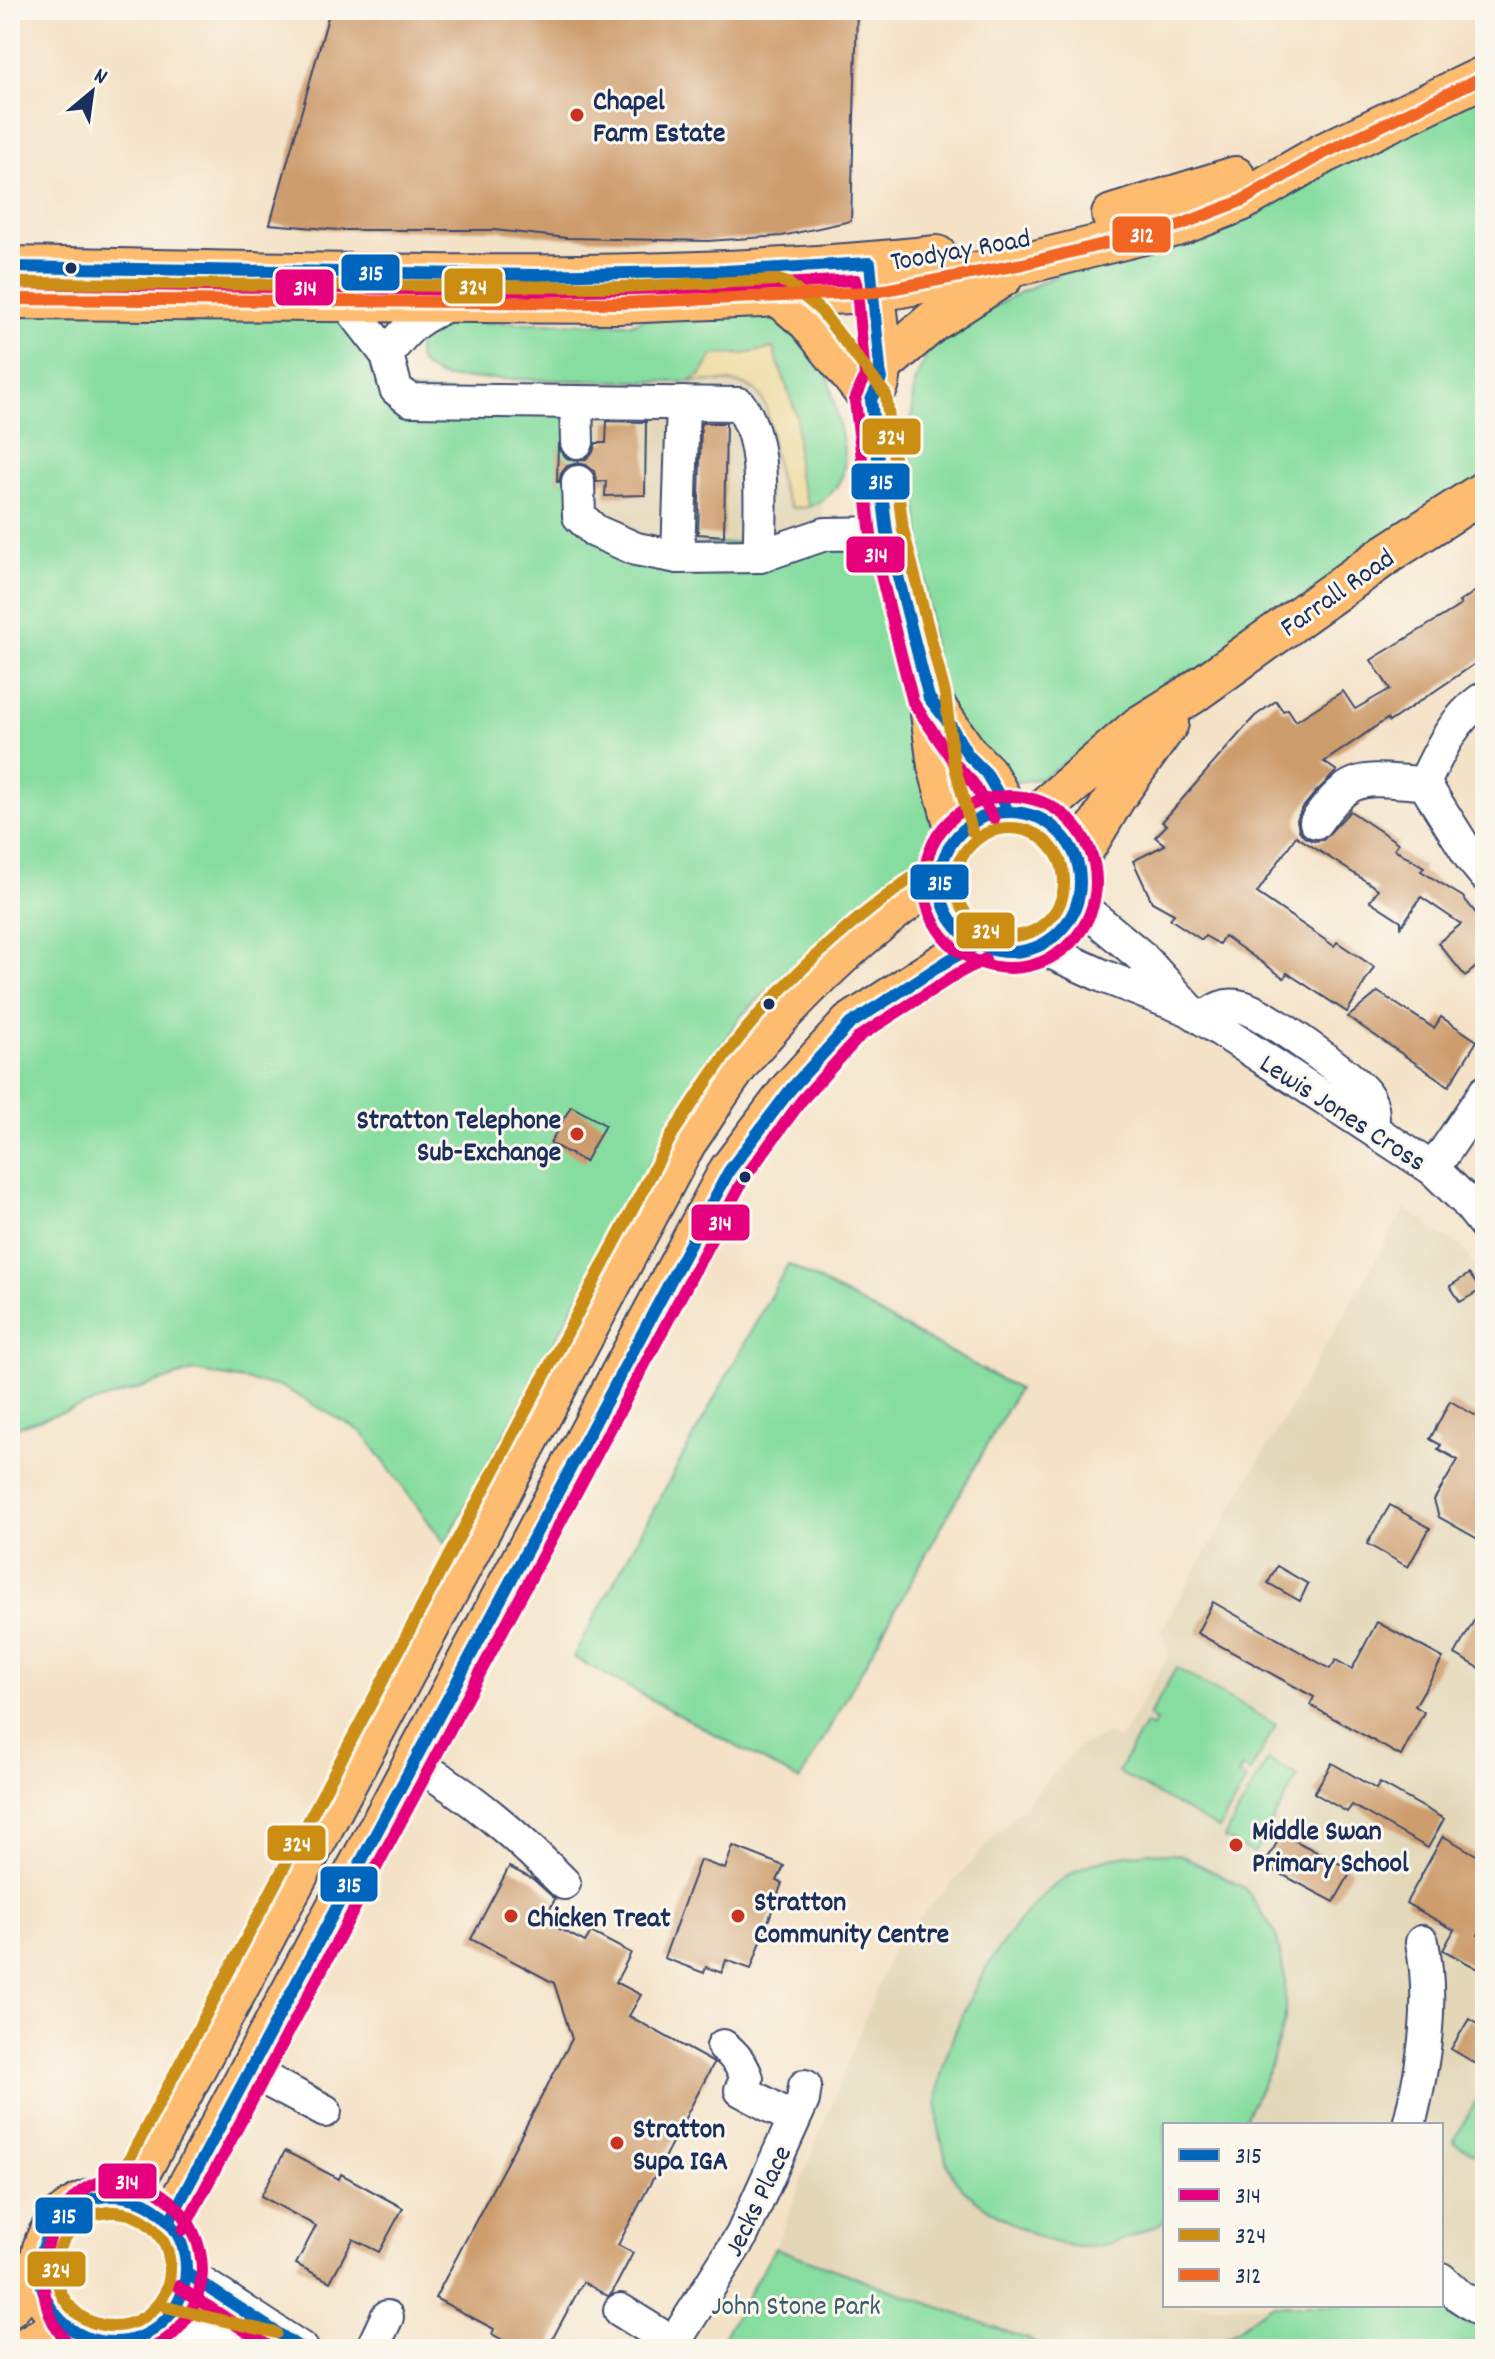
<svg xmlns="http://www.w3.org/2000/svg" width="1495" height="2359" viewBox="0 0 1495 2359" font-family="Dekko,sans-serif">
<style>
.built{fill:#e3d7b8}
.green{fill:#87dda0;stroke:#51867f;stroke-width:2}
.sand{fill:#eeda9e;stroke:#84847e;stroke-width:2}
.building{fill:#cd9c6d}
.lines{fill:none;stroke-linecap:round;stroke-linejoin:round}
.minor-casing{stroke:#3c4a6e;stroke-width:36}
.major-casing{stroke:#3c4a6e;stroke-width:44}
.minor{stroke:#fff;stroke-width:32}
.major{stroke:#fdbc70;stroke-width:40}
.bus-1-casing{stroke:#fbf7ec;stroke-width:18}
.bus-2-casing{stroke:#fbf7ec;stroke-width:18}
.bus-3-casing{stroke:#fbf7ec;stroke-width:18}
.bus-4-casing{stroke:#fbf7ec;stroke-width:18}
.bus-1{stroke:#0065bd;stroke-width:12}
.bus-2{stroke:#e5007d;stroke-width:12}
.bus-3{stroke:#cb8e13;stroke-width:12}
.bus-4{stroke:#f26522;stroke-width:12}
.poi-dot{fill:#c8321e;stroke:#fbf7ec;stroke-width:3}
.bus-dot{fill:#1b2f5e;stroke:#fbf7ec;stroke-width:3}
.labels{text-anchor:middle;stroke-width:6;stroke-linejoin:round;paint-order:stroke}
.poi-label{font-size:28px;font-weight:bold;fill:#1b2f5e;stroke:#fbf7ec;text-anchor:start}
.street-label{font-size:28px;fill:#1b2f5e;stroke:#fbf7ec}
.park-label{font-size:28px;fill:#365a6e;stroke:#fbf7ec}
.line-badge{stroke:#fbf7ec;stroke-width:3}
.badge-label{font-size:22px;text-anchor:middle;font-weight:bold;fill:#fff}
</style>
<rect width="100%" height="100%" fill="#fbf7ec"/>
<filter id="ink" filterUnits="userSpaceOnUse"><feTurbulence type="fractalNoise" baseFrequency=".0125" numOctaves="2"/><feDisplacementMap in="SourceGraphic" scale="16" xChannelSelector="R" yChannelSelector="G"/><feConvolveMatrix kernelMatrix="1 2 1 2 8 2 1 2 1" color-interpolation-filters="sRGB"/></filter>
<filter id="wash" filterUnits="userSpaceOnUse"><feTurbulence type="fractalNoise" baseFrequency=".006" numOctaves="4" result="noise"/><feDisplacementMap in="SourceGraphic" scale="32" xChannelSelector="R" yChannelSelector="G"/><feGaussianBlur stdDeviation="1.8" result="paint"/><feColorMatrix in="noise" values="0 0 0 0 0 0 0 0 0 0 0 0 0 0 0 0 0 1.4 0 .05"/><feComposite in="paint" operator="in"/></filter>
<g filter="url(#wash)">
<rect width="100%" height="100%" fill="#f4e2c7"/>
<g class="built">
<polygon points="748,347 810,378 825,534 584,555 566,363"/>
<polygon points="1405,1209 1428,1223 1431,1230 1461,1245 1485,1283 1485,2310 1441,2280 1441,2125 1165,2125 1165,2305 1271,2305 1211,2349 1055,2349 775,2248 894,1945 1080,1745 1108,1734 1120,1740 1169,1655 1161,1630"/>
</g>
<g class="green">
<polygon points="1485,73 1485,476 1042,778 1006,784 954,717 934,659 910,441 914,383 928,353 959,327 1019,293"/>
<polygon points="10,299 345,301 396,389 576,402 579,516 636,549 887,533 910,705 933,829 923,853 840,921 741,1016 683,1103 445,1544 362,1432 282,1387 194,1371 10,1429"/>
<path d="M773 308C785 323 820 354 826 370 831 383 833 399 836 412 846 453 856 487 809 507L797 473V417L773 348 745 354 713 355 700 376 689 382 444 378C417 367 412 358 423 331L441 322 631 324 645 319Z"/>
<polygon points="788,1264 1018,1389 800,1781 573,1657"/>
<polygon points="1176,1668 1276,1725 1250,1772 1242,1768 1238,1775 1246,1781 1219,1829 1118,1772 1145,1724 1152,1728 1156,1721 1149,1716"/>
<polygon points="1268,1760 1298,1776 1254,1854 1224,1838"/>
<path d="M1149 1852 1181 1855 1245 1888 1276 1934 1285 1978V2020L1269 2070 1242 2125H1165V2219L1161 2223C1105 2250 1076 2258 1018 2227 999 2216 961 2194 952 2174 941 2149 934 2112 939 2085 953 2013 1013 1905 1078 1870 1099 1858 1125 1855 1149 1852Z"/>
<polygon points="1485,2085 1485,2160 1453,2142"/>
<polygon points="775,2248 1055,2349 716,2349"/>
<polygon points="1441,2280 1485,2310 1485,2349 1211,2349 1271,2305 1441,2305"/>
<path d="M162 2323 272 2349H25L66 2324C102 2346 126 2346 162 2323Z"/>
</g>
<path class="sand" d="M773 348 797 417V473L809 507 792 508C784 496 781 487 778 473 761 399 781 377 689 382L700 376 713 355 745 354Z"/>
<g id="blocks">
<g class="building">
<polygon points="330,10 857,10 851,221 782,236 708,241 567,238 494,230 338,230 270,224"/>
<polygon points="607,421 646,422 645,495 605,496 606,481 597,482 594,471 586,465 578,463 567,466 561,474 559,482 557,482 558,443 560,451 567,458 577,461 586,459 593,452 596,443 606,443"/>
<polygon points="701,423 726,423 724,536 698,534"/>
<polygon points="1485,585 1485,657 1389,722 1387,719 1324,762 1337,771 1314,794 1301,810 1297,820 1299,830 1304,837 1313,841 1323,840 1350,811 1398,843 1394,849 1424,867 1421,871 1463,897 1485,925 1485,960 1465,976 1438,943 1461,924 1421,897 1401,927 1401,921 1370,901 1378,889 1296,836 1257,893 1334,946 1337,942 1374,967 1347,1012 1287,973 1284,978 1224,936 1219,944 1205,936 1202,940 1170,919 1174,914 1152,902 1133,861 1165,845 1155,837 1167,825 1162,822 1255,716 1276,701 1283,711 1288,709 1296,721 1343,691 1355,709 1390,689 1371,660 1461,605 1459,602"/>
<polygon points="1378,992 1434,1028 1441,1017 1477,1041 1449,1086 1348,1017"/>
<polygon points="571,1106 605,1125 585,1162 550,1143"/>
<polygon points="1469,1274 1481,1290 1460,1302 1450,1286"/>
<polygon points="1450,1401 1485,1421 1485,1543 1439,1517 1434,1500 1458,1460 1438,1449 1441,1445 1430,1439"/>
<polygon points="1390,1505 1430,1528 1408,1567 1367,1544"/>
<polygon points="1277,1566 1308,1584 1300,1601 1268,1583"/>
<polygon points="1485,1601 1485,1671 1455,1654"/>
<polygon points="1213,1602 1330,1669 1336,1660 1352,1669 1377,1622 1443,1658 1415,1706 1424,1712 1401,1756 1310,1705 1314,1697 1197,1633"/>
<polygon points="1332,1763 1376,1789 1380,1783 1444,1819 1428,1848 1352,1805 1347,1812 1314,1793"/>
<polygon points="1282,1834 1352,1870 1334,1902 1264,1865"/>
<polygon points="1443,1836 1485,1860 1485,1922 1478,1935 1485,1939 1485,1956 1478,1969 1443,1950 1454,1930 1406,1903"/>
<polygon points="733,1846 784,1866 777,1881 782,1883 751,1969 726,1960 722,1973 706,1967 704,1973 664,1958 700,1860 725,1869"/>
<polygon points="509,1867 533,1879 555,1899 544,1921 585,1942 591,1932 631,1953 616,1982 641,1995 629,2016 714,2063 618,2245 633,2253 612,2293 608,2296 583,2282 547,2349 519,2349 492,2334 494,2329 435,2298 572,2039 554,1983 471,1939"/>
<polygon points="1469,2019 1485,2029 1485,2069 1451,2049"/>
<polygon points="285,2151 339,2179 341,2174 403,2208 379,2252 353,2239 330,2282 296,2264 316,2226 261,2196"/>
</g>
</g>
</g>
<g filter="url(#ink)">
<use href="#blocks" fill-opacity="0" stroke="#3c4a6e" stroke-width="2"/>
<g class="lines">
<g class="minor-casing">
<g id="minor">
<path d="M345 301 387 355 396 389 410 400 739 404C768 440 759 511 760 556"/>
<path d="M387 355C408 325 421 316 455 302"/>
<polyline points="576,402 577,442"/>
<polyline points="578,482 579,516 595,531 636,549 678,557 760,556 825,534 887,533"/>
<polyline points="678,557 683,403"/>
<polyline points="1424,783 1471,858 1485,875"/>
<path d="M1316 822C1353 770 1364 780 1424 783 1440 751 1451 722 1481 700"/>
<polyline points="1077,903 1142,957 1191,1011 1433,1169 1466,1201 1485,1225"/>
<polyline points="1039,947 1103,976 1185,1008"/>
<path d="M1203 1019C1215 1010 1225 1002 1242 1007 1264 1012 1350 1075 1365 1093 1373 1103 1374 1116 1372 1128"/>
<polyline points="1433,1169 1485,1092"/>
<path d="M414 1763C471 1795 518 1837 564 1883"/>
<path d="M723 2046C735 2055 742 2064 747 2078L741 2090 794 2119"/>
<polyline points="250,2071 325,2111"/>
<path d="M1409 2125C1424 2065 1434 2003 1422 1942"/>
<polyline points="186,2273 302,2349"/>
<polyline points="1441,2279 1458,2295 1485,2313"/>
<polyline points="620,2310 673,2343"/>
<polyline points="162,2323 272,2349"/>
<polyline points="372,2349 387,2317"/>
<polyline points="670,2349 742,2235 803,2100 805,2086"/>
</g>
</g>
<g class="major-casing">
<g id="major">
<polyline points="1112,215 1235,177"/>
<path d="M10 267C319 272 630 288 937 256"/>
<path d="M871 267C874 292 887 367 878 386"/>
<polyline points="779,296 809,322 871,400 887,533 929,698 938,766 957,835"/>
<polyline points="10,299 619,303 874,292 1023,264 1180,225 1241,201 1324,153 1485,76"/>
<polyline points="880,367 932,322 1003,276"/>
<polyline points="931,701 968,755 986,773 1008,811"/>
<circle cx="1010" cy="882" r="70"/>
<polyline points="1035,816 1140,726 1190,695 1387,554 1485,491"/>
<polyline points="1077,861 1116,796 1168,723"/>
<circle cx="113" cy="2269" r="73"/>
<path d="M127 2197 686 1142C708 1111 728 1075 753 1046 807 983 870 924 939 878"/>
<polyline points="169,2222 729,1171 790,1090 850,1024 949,960 977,945"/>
<polyline points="10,2306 40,2272"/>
<polyline points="23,2349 66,2324"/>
</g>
</g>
<use href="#minor" class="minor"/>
<use href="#major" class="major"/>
<g class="bus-1-casing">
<g id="bus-1">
<polyline points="10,267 536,275 725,271 870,263 881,379 871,400 887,533 929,698 951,726 968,755 986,773 1008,811"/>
<circle cx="1010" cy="882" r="70"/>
<circle cx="113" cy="2269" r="73"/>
<polyline points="169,2222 729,1171 790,1090 850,1024 949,960 977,945"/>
<polyline points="186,2273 302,2349"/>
</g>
</g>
<g class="bus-2-casing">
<g id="bus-2">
<polyline points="10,283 536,291 725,287 856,280 865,376 855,400 871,535 913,702 955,764 973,783 994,819"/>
<circle cx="1010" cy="882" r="86"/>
<polyline points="183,2230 743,1180 802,1100 860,1036 957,974 985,959"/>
<polyline points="177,2286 273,2349"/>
<path d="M75 2349C0 2289 70 2119 170 2201 190 2218 202 2244 202 2271 201 2305 181 2334 151 2349"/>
</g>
</g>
<g class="bus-3-casing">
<g id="bus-3">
<polyline points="10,283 619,287 778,280 788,283 821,311 886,395 903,530 945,694 954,763 972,831"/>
<circle cx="1010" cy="882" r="54"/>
<path d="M113 2190 673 1133C693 1104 710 1074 732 1047 787 976 856 916 930 865"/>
<circle cx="113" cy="2269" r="57"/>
<polyline points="166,2307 276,2333"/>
</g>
</g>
<g class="bus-4-casing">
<polyline id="bus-4" points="10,299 619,303 874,292 1023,264 1180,225 1241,201 1324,153 1485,76"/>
</g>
<use href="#bus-1" class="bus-1"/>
<use href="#bus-2" class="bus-2"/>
<use href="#bus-3" class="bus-3"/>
<use href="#bus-4" class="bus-4"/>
</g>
</g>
<g class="poi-dot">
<circle cx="577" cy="115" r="8"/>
<circle cx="577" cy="1134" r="8"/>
<circle cx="1236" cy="1845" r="8"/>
<circle cx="511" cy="1916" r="8"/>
<circle cx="738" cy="1916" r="8"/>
<circle cx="617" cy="2143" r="8"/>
</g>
<g class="bus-dot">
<circle cx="71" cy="268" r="7"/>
<circle cx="769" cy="1004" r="7"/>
<circle cx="745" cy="1177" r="7"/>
</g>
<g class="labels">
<g class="poi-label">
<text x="593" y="109">Chapel<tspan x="593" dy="32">Farm Estate</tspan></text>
<text x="561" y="1128" text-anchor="end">Stratton Telephone<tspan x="561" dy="32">Sub-Exchange</tspan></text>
<text x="1252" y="1839">Middle Swan<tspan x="1252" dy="32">Primary School</tspan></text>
<text x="754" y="1910">Stratton<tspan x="754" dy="32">Community Centre</tspan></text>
<text x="527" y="1926">Chicken Treat</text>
<text x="633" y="2137">Stratton<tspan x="633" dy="32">Supa IGA</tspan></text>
</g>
<g class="street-label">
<text transform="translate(960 248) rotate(-10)" y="10">Toodyay Road</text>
<text transform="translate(1336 591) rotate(-35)" y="10">Farrall Road</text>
<text transform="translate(1344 1111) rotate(33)" y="10">Lewis Jones Cross</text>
<text transform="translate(756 2200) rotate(-64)" y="10">Jecks Place</text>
</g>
<g class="park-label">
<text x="796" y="2314">John Stone Park</text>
</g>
</g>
<g class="line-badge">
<rect x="1111" y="215" width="61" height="39" rx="8" fill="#f26522"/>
<rect x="340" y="253" width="61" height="39" rx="8" fill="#0065bd"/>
<rect x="443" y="267" width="61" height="38" rx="8" fill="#cb8e13"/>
<rect x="274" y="268" width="61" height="39" rx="8" fill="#e5007d"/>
<rect x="861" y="417" width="61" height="39" rx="8" fill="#cb8e13"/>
<rect x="850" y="462" width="61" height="39" rx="8" fill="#0065bd"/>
<rect x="845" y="535" width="61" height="39" rx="8" fill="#e5007d"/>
<rect x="909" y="863" width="61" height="38" rx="8" fill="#0065bd"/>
<rect x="955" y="911" width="61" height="39" rx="8" fill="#cb8e13"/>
<rect x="690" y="1203" width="61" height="39" rx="8" fill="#e5007d"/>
<rect x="266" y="1824" width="61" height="38" rx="8" fill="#cb8e13"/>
<rect x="319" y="1865" width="60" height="38" rx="8" fill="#0065bd"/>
<rect x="97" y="2162" width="61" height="38" rx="8" fill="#e5007d"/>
<rect x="34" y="2196" width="60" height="39" rx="8" fill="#0065bd"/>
<rect x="26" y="2250" width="61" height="38" rx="8" fill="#cb8e13"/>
</g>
<g class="badge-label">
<text x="1142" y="242">312</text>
<text x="371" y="280">315</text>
<text x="473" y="294">324</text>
<text x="305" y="295">314</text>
<text x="891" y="444">324</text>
<text x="881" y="489">315</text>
<text x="876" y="562">314</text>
<text x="940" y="890">315</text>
<text x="986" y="938">324</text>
<text x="720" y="1230">314</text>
<text x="297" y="1851">324</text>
<text x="349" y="1892">315</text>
<text x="127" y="2189">314</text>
<text x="64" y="2223">315</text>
<text x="56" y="2277">324</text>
</g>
<rect width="1495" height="2359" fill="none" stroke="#fbf7ec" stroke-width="40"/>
<rect x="1163" y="2123" width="280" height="184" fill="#fbf7ec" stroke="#a1a7b3" stroke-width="2"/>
<rect x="1179" y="2149" width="40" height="12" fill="#0065bd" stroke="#a1a7b3" stroke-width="2"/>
<text x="1235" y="2163" font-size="24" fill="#1b2f5e">315</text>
<rect x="1179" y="2189" width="40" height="12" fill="#e5007d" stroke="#a1a7b3" stroke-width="2"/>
<text x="1235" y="2203" font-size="24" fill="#1b2f5e">314</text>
<rect x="1179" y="2229" width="40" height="12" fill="#cb8e13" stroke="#a1a7b3" stroke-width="2"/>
<text x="1235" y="2243" font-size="24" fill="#1b2f5e">324</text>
<rect x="1179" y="2269" width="40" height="12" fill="#f26522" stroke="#a1a7b3" stroke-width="2"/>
<text x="1235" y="2283" font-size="24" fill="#1b2f5e">312</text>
<g transform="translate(92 92) rotate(29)" stroke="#fbf7ec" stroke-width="6" paint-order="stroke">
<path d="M0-6L14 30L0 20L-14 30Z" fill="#1b2f5e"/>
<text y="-12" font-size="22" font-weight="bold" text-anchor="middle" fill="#1b2f5e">N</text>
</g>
</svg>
